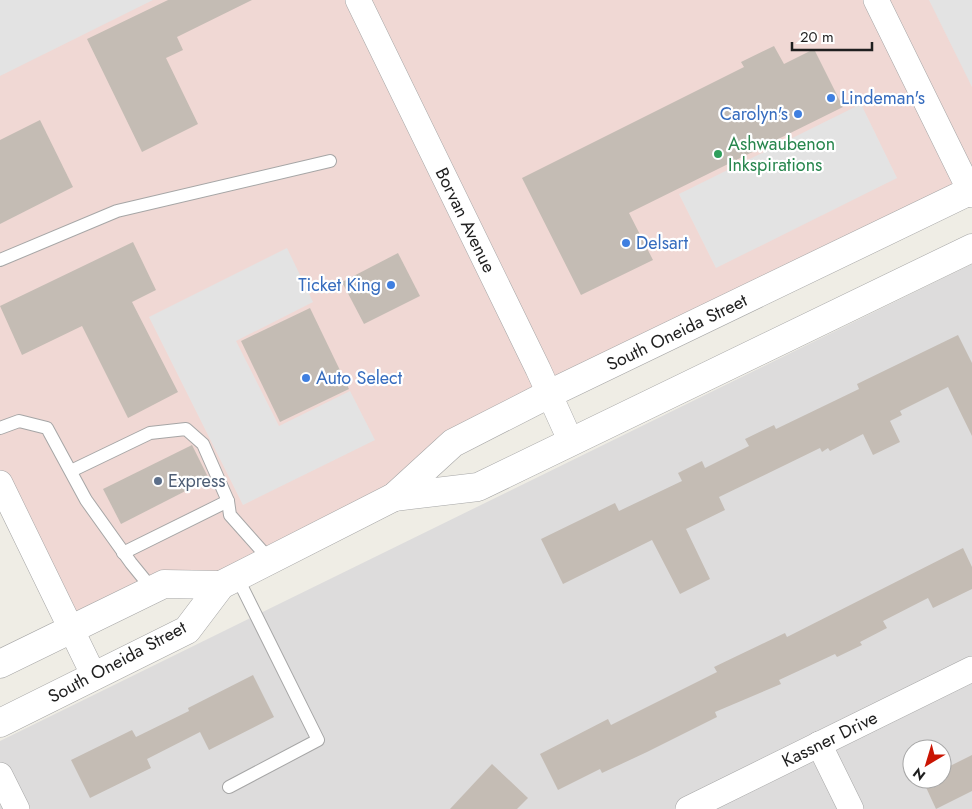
<svg xmlns="http://www.w3.org/2000/svg" width="972" height="809" viewBox="0 0 972 809" font-family="Jost,sans-serif">
<style>
.residential{fill:#dddcdc;fill-rule:evenodd}
.commercial{fill:#f0d8d4}
.parking{fill:#e3e3e3}
.building{fill:#c4bcb4}
.lines{fill:none;stroke-linecap:round;stroke-linejoin:round}
.service-casing{stroke:#a6a6a6;stroke-width:14}
.minor-casing{stroke:#a6a6a6;stroke-width:26}
.tertiary-casing{stroke:#a6a6a6;stroke-width:29}
.service{stroke:#fff;stroke-width:12}
.minor{stroke:#fff;stroke-width:25}
.tertiary{stroke:#fff;stroke-width:28}
.shop-dot{fill:#3f7fe0;stroke:#fff;stroke-width:2}
.leisure-dot{fill:#2e9e5b;stroke:#fff;stroke-width:2}
.service-dot{fill:#5c6f8a;stroke:#fff;stroke-width:2}
.labels{text-anchor:middle;stroke-width:4.5;stroke-linejoin:round;paint-order:stroke}
.shop-label{font-size:18px;fill:#366cbe;stroke:#fff;text-anchor:start}
.leisure-label{font-size:18px;fill:#27864d;stroke:#fff;text-anchor:start}
.street-label{font-size:18px;fill:#1f1f1f;stroke:#fff}
.service-label{font-size:18px;fill:#4e5e75;stroke:#fff;text-anchor:start}
</style>
<rect width="100%" height="100%" fill="#efede5"/>
<path class="residential" d="M972 264V809H0V741ZM912 749H942V779H912Z"/>
<polygon class="commercial" points="0,0 972,0 972,190 549,394 394,497 221,585 164,584 71,630 0,483"/>
<g class="parking">
<polygon points="0,0 153,0 0,76"/>
<polygon points="929,0 972,0 972,87"/>
<polygon points="861,104 897,178 716,268 679,194"/>
<polygon points="287,248 313,302 236,341 279,426 350,391 375,440 243,505 149,317"/>
</g>
<g class="building">
<polygon points="168,0 252,0 177,37 183,50 166,58 198,124 142,152 87,39"/>
<polygon points="774,46 784,64 814,49 843,107 629,213 653,260 581,295 522,178 744,67 741,62"/>
<polygon points="40,120 73,187 0,224 0,140"/>
<polygon points="133,242 156,290 132,302 178,392 128,418 82,326 22,355 0,306"/>
<polygon points="398,253 420,296 364,324 342,282"/>
<polygon points="310,308 349,389 280,422 241,341"/>
<polygon points="958,335 972,363 972,436 948,387 900,411 902,415 890,421 900,442 873,455 863,434 830,451 828,448 822,452 820,448 719,497 725,510 686,529 710,579 680,594 652,540 563,584 541,539 615,503 619,511 682,481 678,473 702,461 705,468 749,446 745,439 774,425 776,429 859,389 857,384"/>
<polygon points="192,445 209,479 121,524 103,489"/>
<polygon points="963,548 972,567 972,589 933,608 928,598 883,621 887,628 860,642 862,645 837,657 835,654 779,680 781,684 715,712 717,717 647,752 602,773 600,769 558,790 540,754 608,719 611,725 717,672 714,667 785,633 787,637"/>
<polygon points="253,675 274,717 209,750 200,732 147,759 151,768 90,798 71,760 132,730 136,737 189,711 188,708"/>
<polygon points="972,755 972,791 936,809 924,783 931,779 942,779 942,770"/>
<polygon points="492,764 528,798 517,809 450,809"/>
</g>
<g class="lines">
<g class="service-casing">
<g id="service">
<polyline points="0,260 117,211 330,161"/>
<polyline points="0,428 19,421 47,428 86,500 131,563 153,590"/>
<polyline points="71,471 150,433 186,429 203,444 228,501 230,515 270,560"/>
<polyline points="123,553 228,501"/>
<polyline points="229,787 318,740 237,577"/>
</g>
</g>
<g class="minor-casing">
<g id="minor">
<path id="s1" d="M358 0 538 369 571 442"/>
<polyline points="876,0 972,195"/>
<polyline points="0,483 94,676"/>
<polyline points="819,744 851,809"/>
<polyline points="0,775 17,809"/>
<path id="s2" d="M688 809 972 669"/>
</g>
</g>
<g class="tertiary-casing">
<g id="tertiary">
<polyline points="394,497 478,487 972,248"/>
<polyline points="0,664 164,584 221,585"/>
<path id="s3" d="M0 723 187 630 221 585 394 497 453 443 549 394 972 190"/>
</g>
</g>
<use href="#service" class="service"/>
<use href="#minor" class="minor"/>
<use href="#tertiary" class="tertiary"/>
</g>
<g class="shop-dot">
<circle cx="831" cy="98" r="5"/>
<circle cx="798" cy="114" r="5"/>
<circle cx="626" cy="243" r="5"/>
<circle cx="391" cy="285" r="5"/>
<circle cx="306" cy="378" r="5"/>
</g>
<circle class="leisure-dot" cx="718" cy="154" r="5"/>
<circle class="service-dot" cx="158" cy="481" r="5"/>
<g class="labels">
<g class="shop-label">
<text x="841" y="104">Lindeman's</text>
<text x="788" y="120" text-anchor="end">Carolyn's</text>
<text x="636" y="249">Delsart</text>
<text x="381" y="291" text-anchor="end">Ticket King</text>
<text x="316" y="384">Auto Select</text>
</g>
<g class="leisure-label">
<text x="728" y="150">Ashwaubenon<tspan x="728" dy="21">Inkspirations</tspan></text>
</g>
<g class="street-label">
<text dy="6" stroke="none"><textPath href="#s1" startOffset="245">Borvan Avenue</textPath></text>
<text dy="6" stroke="none"><textPath href="#s3" startOffset="789">South Oneida Street</textPath></text>
<text transform="translate(117 662) rotate(-28)" y="6">South Oneida Street</text>
<text dy="6" stroke="none"><textPath href="#s2" startOffset="158">Kassner Drive</textPath></text>
</g>
<g class="service-label">
<text x="168" y="487">Express</text>
</g>
</g>
<g transform="translate(927 764) rotate(218)"><circle r="24" fill="#ffffff" stroke="#a5a5a5"/>
<path d="M0-4L9 19L0 12L-9 19Z" fill="#ca1503"/>
<text y="-8" font-size="14" font-weight="bold" text-anchor="middle" fill="#1f1f1f">N</text>
</g>
<path d="M792 42v8h80v-8" fill="none" stroke="#1f1f1f" stroke-width="2.5"/>
<text x="800" y="42" font-size="15" fill="#1f1f1f" stroke="#ffffff" stroke-width="4" paint-order="stroke">20 m</text>
</svg>
